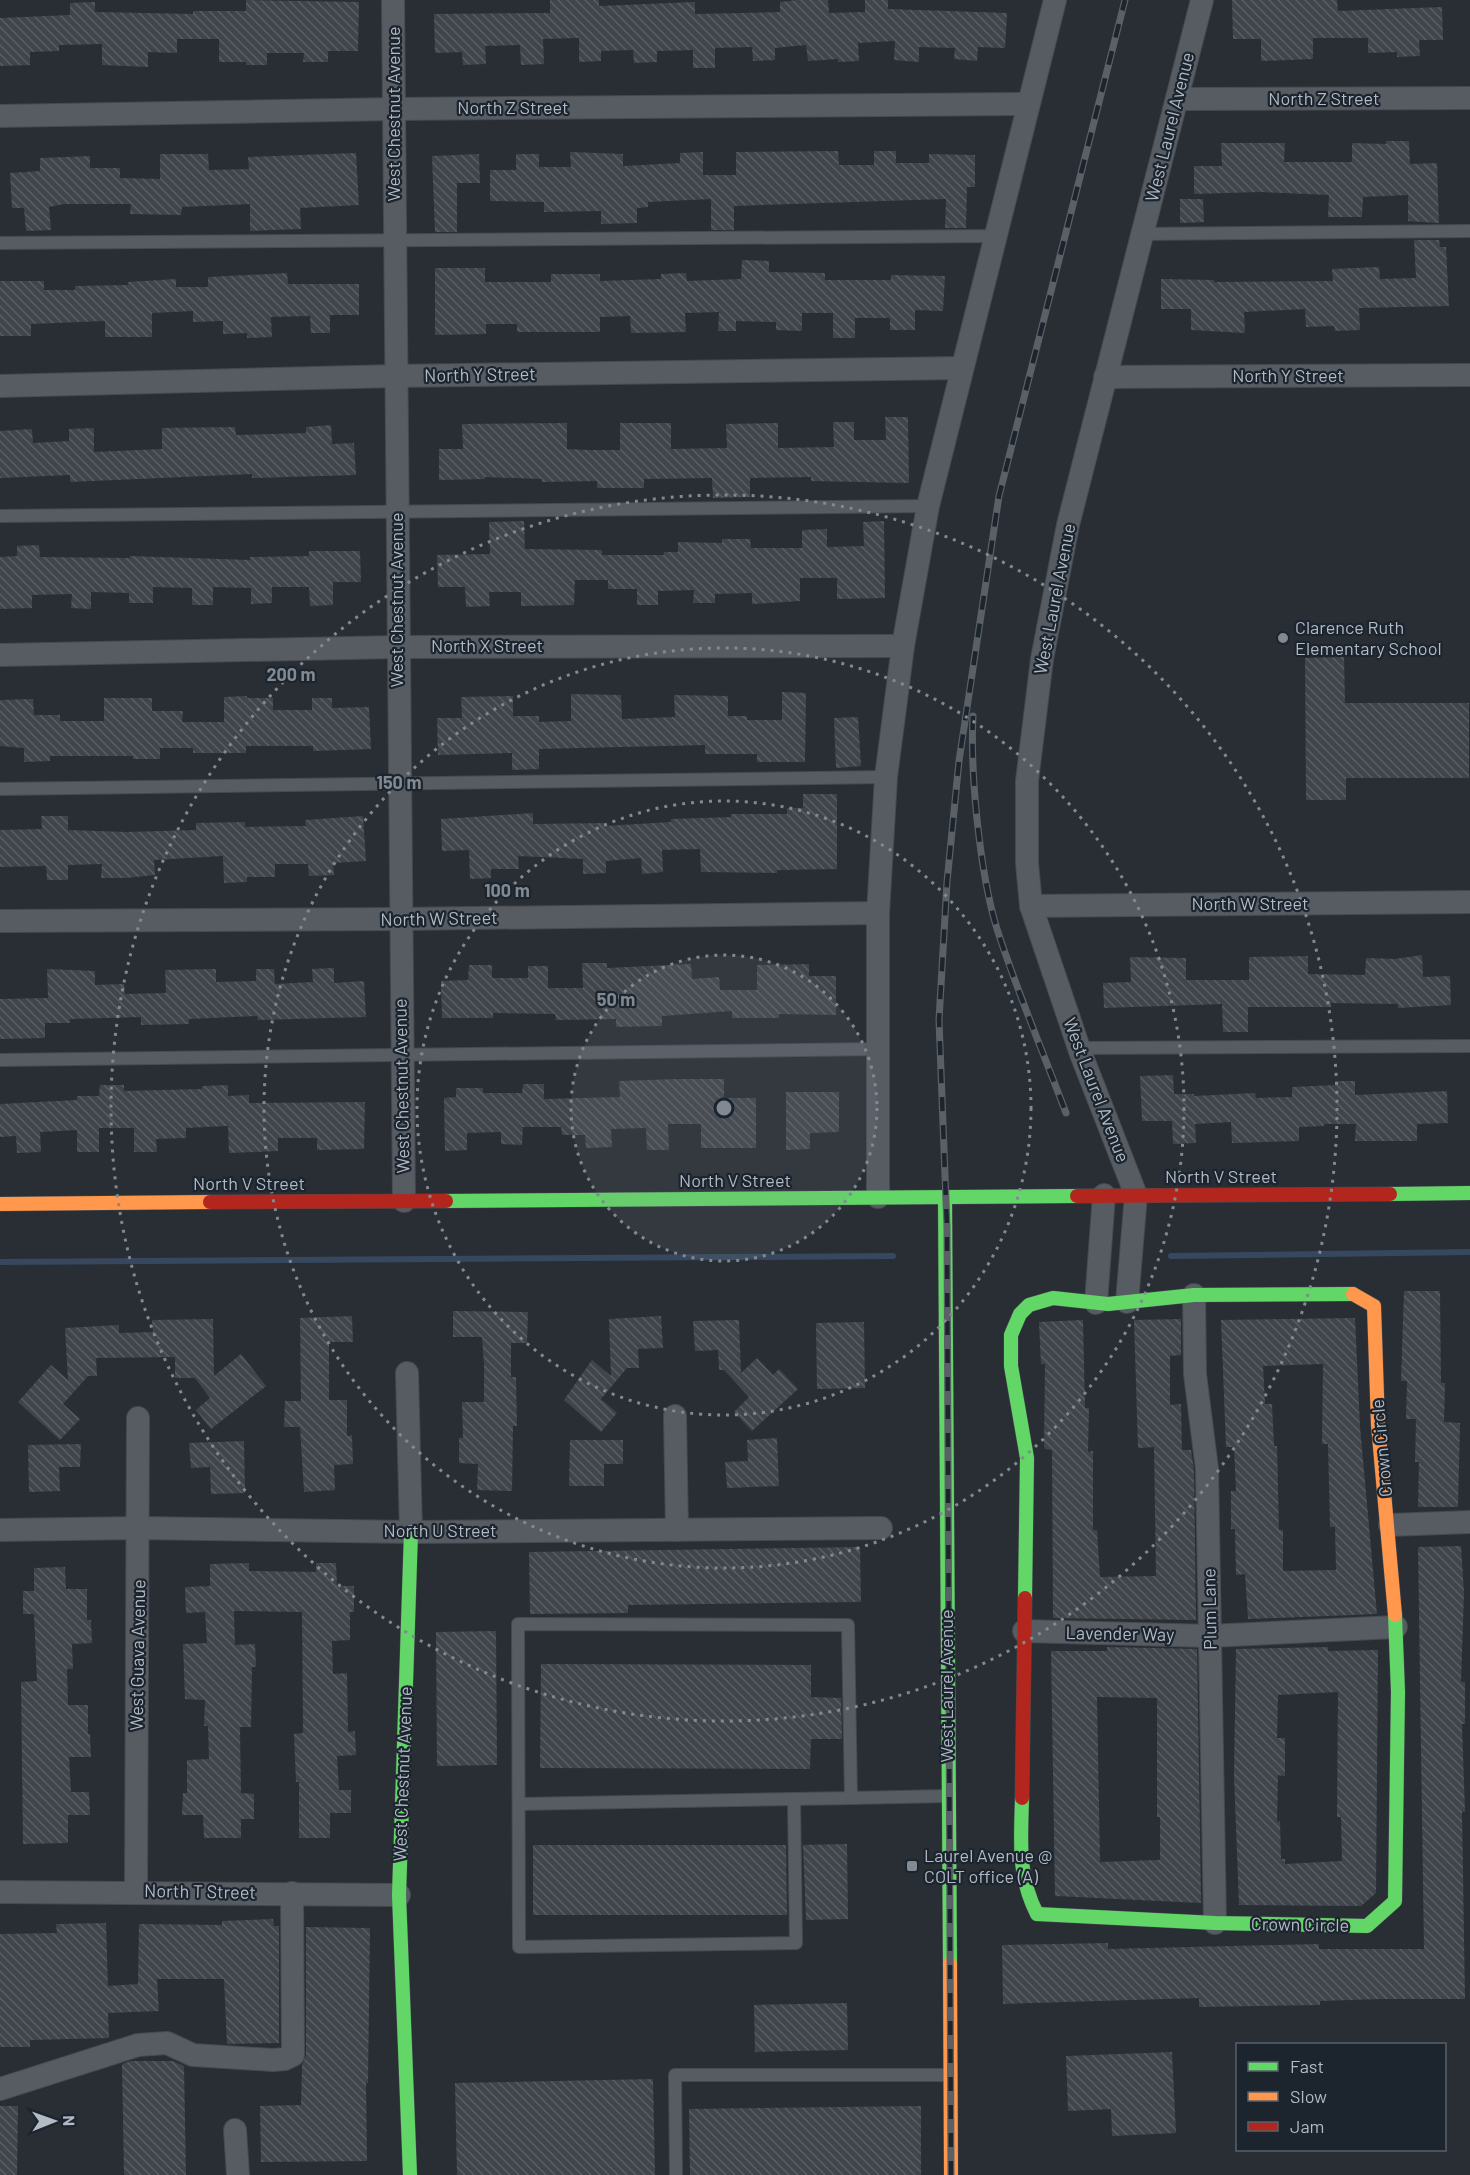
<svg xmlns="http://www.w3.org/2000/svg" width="1470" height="2175" viewBox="0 0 1470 2175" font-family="Barlow,sans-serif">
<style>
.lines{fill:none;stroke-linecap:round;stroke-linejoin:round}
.stream{stroke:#37485e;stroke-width:6}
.building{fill:url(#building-back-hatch);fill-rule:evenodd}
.lane-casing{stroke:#464a4f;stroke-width:14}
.street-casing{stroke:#464a4f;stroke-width:24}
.fast-casing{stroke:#464a4f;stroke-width:15}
.slow-casing{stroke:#464a4f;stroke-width:15}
.jam-casing{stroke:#464a4f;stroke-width:15}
.lane{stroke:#575c63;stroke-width:12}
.street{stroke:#575c63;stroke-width:22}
.fast{stroke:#63d668;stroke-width:14}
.slow{stroke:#ff974d;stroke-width:14}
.jam{stroke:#b3261e;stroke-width:14}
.rail-casing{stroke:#5b6066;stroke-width:7}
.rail{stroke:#1c242e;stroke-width:4.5;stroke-dasharray:14;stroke-linecap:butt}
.ring{fill:none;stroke:#818992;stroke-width:3;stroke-dasharray:3 6}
.poi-dot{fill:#818992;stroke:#1c242e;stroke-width:2}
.labels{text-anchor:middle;stroke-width:4.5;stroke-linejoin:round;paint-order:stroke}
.street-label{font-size:18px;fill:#b1bac5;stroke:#1c242e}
.poi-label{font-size:18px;fill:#b1bac5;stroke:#1c242e;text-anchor:start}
.centre{fill:#818992;stroke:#1c242e;stroke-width:3}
.ring-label{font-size:18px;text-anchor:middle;font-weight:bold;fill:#818992;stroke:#1c242e;stroke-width:4.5;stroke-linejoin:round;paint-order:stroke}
</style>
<defs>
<pattern id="building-back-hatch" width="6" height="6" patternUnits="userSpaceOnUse" patternTransform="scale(1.5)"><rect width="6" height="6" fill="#40454b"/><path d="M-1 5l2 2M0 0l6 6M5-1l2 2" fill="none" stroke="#595e63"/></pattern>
</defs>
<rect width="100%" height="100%" fill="#282e34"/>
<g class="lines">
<g class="stream">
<polyline points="1171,1256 1470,1252"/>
<polyline points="0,1262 893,1256"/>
</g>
</g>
<g class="building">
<polygon points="246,0 359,2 358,51 328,51 328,62 303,62 304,53 267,53 267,65 246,65 246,62 219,62 219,39 177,39 177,53 148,52 148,67 102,65 102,44 59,45 59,51 30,52 30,65 0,66 0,18 70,15 70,3 95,2 95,12 193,14 193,11 246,11"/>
<polygon points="550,0 599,0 599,6 695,2 695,14 780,12 780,2 797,0 828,0 829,13 865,12 865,0 888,0 888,9 1007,13 1005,48 978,47 977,61 954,59 955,48 919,47 919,62 894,60 895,41 858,43 859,61 838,62 838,59 808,61 806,45 775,48 775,60 753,61 752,47 715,48 715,68 693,68 693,50 657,51 657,62 634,63 633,50 601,51 601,61 579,62 579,38 543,39 544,64 521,65 520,45 485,46 486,64 463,65 462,52 435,53 434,14 550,13"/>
<polygon points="1232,0 1337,0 1338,11 1442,7 1443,40 1419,40 1420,56 1397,57 1397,52 1368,53 1368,38 1313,38 1313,59 1261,61 1261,39 1233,39"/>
<polygon points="1386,141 1409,141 1410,164 1437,163 1439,223 1408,221 1408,195 1363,197 1362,217 1328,217 1329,195 1260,192 1194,194 1194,166 1222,166 1221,143 1285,143 1284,162 1352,162 1352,143 1386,144"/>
<polygon points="838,151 839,165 874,165 874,151 896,151 896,163 929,163 929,154 975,155 975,187 967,187 966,228 945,228 946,199 734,206 734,230 711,230 711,199 648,202 648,207 637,208 637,223 601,224 601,211 544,212 544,202 490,201 490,170 516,170 516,154 539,154 539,167 571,167 570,152 623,154 623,166 680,163 680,153 703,152 703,175 736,175 736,152"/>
<polygon points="356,153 359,205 300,208 301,229 250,231 250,204 182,207 181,215 130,214 131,204 64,204 49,207 51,230 26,231 24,208 12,208 10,173 40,171 40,158 90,156 90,168 120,168 120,178 160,179 160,154 208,154 209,170 249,169 248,157"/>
<polygon points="479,154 480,183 457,183 457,232 435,232 432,156"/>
<polygon points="1180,199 1203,199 1204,222 1180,223"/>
<polygon points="1414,240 1439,240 1440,247 1446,247 1449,306 1359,308 1360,330 1335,331 1334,326 1306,327 1305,309 1244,312 1245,333 1191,330 1191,309 1161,309 1161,279 1214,280 1214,282 1333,281 1332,269 1379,267 1380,279 1416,278"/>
<polygon points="742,260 769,261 769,272 825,273 825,280 891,280 891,275 945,276 943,311 915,310 915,330 890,330 890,318 855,318 855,338 833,338 833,313 802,313 802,331 776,330 776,322 736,321 736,331 718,331 719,312 685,313 686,332 631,333 630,316 600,317 600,332 517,332 517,324 486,324 486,334 435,335 435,268 485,268 485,282 551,282 551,274 600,274 600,281 661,279 661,274 686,273 687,281 741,279"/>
<polygon points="287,273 288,284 359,284 359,315 330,315 330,333 311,333 310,316 271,317 272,337 247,338 247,333 223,334 223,321 193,322 193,311 152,313 152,337 105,337 105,321 31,324 31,336 0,336 0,281 44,281 44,290 75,290 75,286 128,285 128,282 176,279 176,287 208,287 208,277"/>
<polygon points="885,417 908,417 909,483 811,481 811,477 750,478 750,497 713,498 712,478 644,479 644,488 597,488 597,481 542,482 542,479 485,477 485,479 439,480 439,449 463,449 462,424 567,423 567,449 589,450 620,450 620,423 671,423 671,449 727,448 726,424 778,423 778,448 834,447 833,422 854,422 854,440 886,440"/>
<polygon points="331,425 332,444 354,443 356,475 252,478 252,474 70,482 70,475 0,478 0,431 32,429 33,443 69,441 69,429 94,428 94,452 162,449 162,428 235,427 236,435 306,433 306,427"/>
<polygon points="524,521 525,549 602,550 602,555 664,555 664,552 678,552 678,542 722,543 722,539 750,539 751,548 802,548 802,530 827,529 827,547 864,546 863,522 884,521 885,598 837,599 837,578 800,578 800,601 752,604 752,593 715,594 715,603 693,603 694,590 658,591 658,605 637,605 637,589 608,589 608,580 575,580 574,605 521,606 521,592 489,592 490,606 466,607 465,587 438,587 437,555 490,554 489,522"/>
<polygon points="39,545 40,557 130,558 130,556 250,560 250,557 309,556 309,551 360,551 361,582 333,582 333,605 310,606 309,587 272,587 272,603 251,604 251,588 213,587 213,605 192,605 192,588 153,587 153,603 129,603 129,593 91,592 91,609 71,608 72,594 32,595 32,608 0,609 0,557 17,556 17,546"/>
<polygon points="1344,657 1345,703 1469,703 1469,778 1346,778 1346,800 1306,800 1305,658"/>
<polygon points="782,692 806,693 805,762 757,762 757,754 705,754 705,745 539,749 539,769 512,770 512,753 438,755 437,718 462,718 461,697 513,696 513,716 539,716 539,722 571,721 571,694 621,695 622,719 675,717 674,695 728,696 728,716 747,716 747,720 782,720"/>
<polygon points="247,696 247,698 273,698 273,710 312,710 312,698 332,698 332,708 369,707 371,749 313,751 313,746 246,746 246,753 193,753 193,748 160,748 160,759 133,759 133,756 50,756 50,761 24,762 24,748 0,746 0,700 33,699 34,715 60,715 60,721 104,721 104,698 152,698 152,711 183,711 182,722 224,722 224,697"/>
<polygon points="858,717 861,766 836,768 834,718"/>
<polygon points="803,794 837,794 837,869 777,870 777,873 701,872 700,849 662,850 663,872 642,874 641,858 606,861 606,873 583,874 583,859 518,856 519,869 491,869 491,878 470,879 469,850 442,851 441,819 533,813 533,824 605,823 605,826 671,822 671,819 731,817 731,814 787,814 787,808 803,808"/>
<polygon points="41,816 68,816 68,830 126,832 196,830 196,823 245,822 245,827 306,826 305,820 363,816 366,861 333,863 334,875 309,876 308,864 275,864 275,877 247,877 247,882 224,883 223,856 154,860 155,875 126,878 101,878 102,864 68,865 68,880 47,880 46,866 0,867 0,830 42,829"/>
<polygon points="1422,955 1423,977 1450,976 1451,1005 1398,1008 1398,1004 1331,1003 1331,1007 1248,1007 1248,1032 1223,1032 1222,1004 1104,1008 1103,983 1131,982 1130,957 1186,958 1186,980 1249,980 1249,957 1308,956 1308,974 1365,975 1366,958 1395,959"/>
<polygon points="582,963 607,963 607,968 691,964 692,979 719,977 720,990 757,990 757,965 809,964 809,976 836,976 836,1015 779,1014 779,1018 732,1018 732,1011 662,1016 662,1026 616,1027 616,1019 556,1020 555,1014 493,1013 493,1018 442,1018 441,981 468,980 469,965 492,965 492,978 528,978 528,966 548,966 548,988 583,988"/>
<polygon points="334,968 334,983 364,981 366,1017 258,1020 257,1016 189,1019 189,1024 141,1025 141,1017 70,1019 70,1023 45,1023 45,1038 0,1039 0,999 48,998 47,969 95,971 95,985 124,984 125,994 166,993 165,970 216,969 216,982 256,981 256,969 274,969 275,984 313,982 312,969"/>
<polygon points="1173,1075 1174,1094 1194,1094 1194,1096 1255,1093 1256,1098 1292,1097 1292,1087 1337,1085 1337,1081 1355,1081 1355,1095 1447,1091 1448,1123 1417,1124 1417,1141 1355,1141 1356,1124 1324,1124 1324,1126 1299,1127 1299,1141 1232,1143 1231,1122 1195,1124 1196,1143 1173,1144 1172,1121 1142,1121 1140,1076"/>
<polygon points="678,1079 724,1079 724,1098 756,1098 756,1148 701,1148 701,1124 668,1124 669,1150 647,1150 646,1128 611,1129 612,1147 586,1148 585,1135 562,1135 561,1127 523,1127 522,1145 501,1144 501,1132 467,1133 467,1150 445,1151 444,1098 456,1097 456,1088 483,1088 483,1093 522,1093 523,1084 544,1084 544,1099 620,1097 619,1081"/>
<polygon points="100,1085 124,1085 124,1091 202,1089 202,1086 228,1085 228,1096 249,1095 249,1103 365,1102 364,1149 317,1150 317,1138 278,1138 278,1151 229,1153 228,1126 186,1128 186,1138 156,1139 157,1152 134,1152 134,1128 99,1128 99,1152 77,1152 77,1130 40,1132 41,1152 17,1153 16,1136 0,1137 0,1104 77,1100 77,1096 99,1096"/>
<polygon points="786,1092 839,1092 839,1132 810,1133 810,1149 786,1150"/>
<polygon points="1404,1291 1440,1291 1441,1383 1445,1383 1444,1422 1460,1423 1458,1507 1418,1507 1419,1462 1415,1462 1416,1419 1406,1419 1407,1381 1401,1381"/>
<polygon points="453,1311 528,1312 527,1343 511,1343 511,1377 516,1377 517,1426 513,1426 512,1491 477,1490 478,1464 459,1463 459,1438 463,1438 462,1402 484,1402 484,1364 482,1337 453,1337"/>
<polygon points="352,1316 353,1342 329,1342 329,1400 347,1400 347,1436 352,1435 353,1464 334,1465 335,1490 304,1492 300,1427 284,1427 285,1401 301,1401 300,1318"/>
<polygon points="661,1316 663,1348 638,1349 639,1368 627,1368 601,1399 617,1413 601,1432 564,1400 592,1360 611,1376 609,1319"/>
<path d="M1355 1318 1360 1427 1377 1614 1248 1619 1245 1574 1236 1575 1235 1529H1231V1491H1236L1234 1447H1226L1221 1320ZM1323 1364 1322 1444H1328L1330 1527H1335L1336 1570 1283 1571V1530H1279L1277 1446H1274L1272 1404H1265L1263 1366Z"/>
<polygon points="213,1319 214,1376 241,1354 266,1386 211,1429 196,1410 210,1398 195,1378 175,1378 175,1357 96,1358 97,1376 88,1376 63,1404 80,1419 60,1440 18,1402 51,1365 68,1380 65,1328 119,1325 119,1333 153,1332 152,1320"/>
<polygon points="1181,1319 1181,1355 1170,1356 1170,1405 1181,1404 1182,1450 1191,1450 1194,1470 1196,1620 1053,1618 1052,1450 1045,1449 1044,1446 1045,1364 1041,1364 1039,1322 1083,1320 1085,1408 1089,1408 1088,1452 1093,1451 1093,1530 1097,1530 1100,1577 1156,1576 1154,1447 1138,1448 1134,1320"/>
<polygon points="739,1320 741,1373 757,1358 773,1375 779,1369 798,1389 752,1431 734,1412 749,1397 724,1370 719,1370 718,1350 695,1351 693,1321"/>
<polygon points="864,1322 865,1388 817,1389 816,1323"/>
<polygon points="777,1438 779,1486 727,1488 725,1462 748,1461 747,1440"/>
<polygon points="570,1440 623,1440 623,1464 604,1464 604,1486 569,1486"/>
<polygon points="244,1441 245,1493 211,1494 210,1467 191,1468 189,1443"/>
<polygon points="81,1444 80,1467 59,1467 60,1491 29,1492 28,1445"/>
<polygon points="1461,1546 1464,1593 1461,1682 1465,1682 1465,1724 1462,1724 1465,1812 1462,1812 1465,1999 1381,1999 1320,2001 1320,2005 1199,2007 1199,1998 1003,2004 1002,1945 1108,1943 1108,1949 1319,1944 1319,1949 1424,1949 1418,1547"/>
<polygon points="860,1547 861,1602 628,1605 628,1613 530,1614 529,1552"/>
<polygon points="249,1563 249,1571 316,1572 316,1563 336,1563 337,1586 354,1586 354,1612 350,1612 350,1640 332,1641 333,1674 347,1673 348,1732 355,1731 356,1755 337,1756 339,1790 351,1790 351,1813 330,1813 330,1838 299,1838 299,1782 296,1782 294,1734 303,1733 302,1612 234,1611 235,1645 255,1644 256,1667 252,1667 251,1727 240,1727 241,1793 254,1794 254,1819 241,1819 241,1838 204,1838 203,1815 182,1815 183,1793 187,1793 187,1760 209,1759 208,1726 204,1726 205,1700 185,1699 183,1644 207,1643 205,1612 186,1613 185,1587 210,1586 210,1564"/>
<polygon points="65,1567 66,1589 87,1589 87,1620 91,1620 92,1643 72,1644 73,1669 67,1669 68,1705 88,1705 88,1734 90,1734 91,1757 69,1757 71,1792 89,1792 90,1815 68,1815 68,1843 23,1844 21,1682 37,1681 34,1614 23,1614 23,1591 34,1591 34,1568"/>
<polygon points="496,1631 497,1765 437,1766 436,1632"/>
<path d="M1107 1647 1197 1649 1201 1903 1055 1896 1051 1651H1107ZM1097 1697 1157 1698V1817H1160V1860L1100 1862Z"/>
<path d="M1328 1647V1651L1378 1650 1376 1893 1361 1906 1239 1905 1234 1775 1236 1649ZM1338 1692 1337 1817H1341L1342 1861 1285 1864V1859H1281L1280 1821 1277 1822 1278 1775 1285 1776V1738H1277L1278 1695Z"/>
<polygon points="541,1664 811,1665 811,1697 841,1698 842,1739 811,1739 810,1769 540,1768"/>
<polygon points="847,1844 848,1919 806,1920 803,1845"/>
<polygon points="533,1845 786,1845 787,1915 533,1915"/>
<polygon points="273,1919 274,1926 279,1926 279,2043 227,2044 224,1979 157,1979 159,2011 108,2013 109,2038 30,2040 30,2047 0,2047 0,1934 57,1933 56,1924 106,1923 108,1986 138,1984 139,1924 222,1925 222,1921"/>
<polygon points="306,1927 370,1928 368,2083 366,2083 367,2161 261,2162 260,2106 301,2105 302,2065 306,2055"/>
<polygon points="847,2003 848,2050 755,2052 754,2005"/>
<polygon points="1172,2052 1176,2133 1112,2136 1111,2109 1068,2111 1066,2056"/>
<polygon points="131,2061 173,2061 184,2066 186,2175 124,2175 122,2064"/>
<polygon points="653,2079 655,2175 457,2175 455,2083"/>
<polygon points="0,2106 18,2106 17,2175 0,2175"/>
<polygon points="921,2106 921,2175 690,2175 689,2109"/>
</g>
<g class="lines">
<g class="lane-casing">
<g id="lane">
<polyline points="1142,234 1470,231"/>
<polyline points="0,243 994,236"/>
<polyline points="0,516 928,506"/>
<polyline points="0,789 886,777"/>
<polyline points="1079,1048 1470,1046"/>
<polyline points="0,1060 877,1049"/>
<polygon points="518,1624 848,1625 851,1798 794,1799 796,1943 519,1947"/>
<polyline points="851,1798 947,1796"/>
<polyline points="519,1804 794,1799"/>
<polyline points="676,2175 675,2075 948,2075"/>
</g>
</g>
<g class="street-casing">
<g id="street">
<polyline points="393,0 404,1201"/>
<polyline points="1177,99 1470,98"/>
<polyline points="0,116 395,109 1027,104"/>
<polyline points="1105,377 1470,375"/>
<polyline points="0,386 395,376 961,368"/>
<polyline points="0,655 397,647 903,646"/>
<polyline points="1031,906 1470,902"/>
<polyline points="0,921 400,919 878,913"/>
<polyline points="878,1197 878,913 886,777 903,646 928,506 1055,0"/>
<polyline points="1194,1295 1195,1374 1207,1469 1215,1923"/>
<polyline points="1127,1302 1136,1195 1081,1054 1031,906 1027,863 1027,781 1042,659 1068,525 1202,0"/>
<polyline points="1096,1303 1104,1195"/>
<polyline points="407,1373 411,1532"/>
<polyline points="675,1416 677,1530"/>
<polyline points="1390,1525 1470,1522"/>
<polyline points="0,1530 140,1528 411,1532 881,1528"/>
<polyline points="1024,1631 1210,1636 1396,1627"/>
<polyline points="136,1891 138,1418"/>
<polyline points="0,1892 399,1895"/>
<polyline points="0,2089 138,2045 167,2043 193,2055 273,2060 285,2059 293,2055 292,1893"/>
<polyline points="235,2130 238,2175"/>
</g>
</g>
<g class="fast-casing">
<g id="fast">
<polyline points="1390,1194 1470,1193"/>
<polyline points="945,1197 950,1964"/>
<polyline points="446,1201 1077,1196"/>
<polyline points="1025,1598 1027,1458 1011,1366 1011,1335 1020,1314 1029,1305 1053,1298 1108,1304 1194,1295 1353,1294"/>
<path d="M1022 1798C1021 1840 1017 1875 1037 1914L1215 1923 1367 1926 1395 1901 1398 1692 1395 1615"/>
<polyline points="410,2175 399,1895 411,1532"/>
</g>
</g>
<g class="slow-casing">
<g id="slow">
<polyline points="0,1204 210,1202"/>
<polyline points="1353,1294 1374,1306 1378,1425 1395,1615"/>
<polyline points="950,1964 951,2175"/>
</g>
</g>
<g class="jam-casing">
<g id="jam">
<polyline points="1077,1196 1390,1194"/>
<polyline points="210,1202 446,1201"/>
<polyline points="1022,1798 1025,1598"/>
</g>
</g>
<use href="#lane" class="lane"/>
<use href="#street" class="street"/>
<use href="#fast" class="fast"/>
<use href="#slow" class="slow"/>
<use href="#jam" class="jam"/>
<g class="rail-casing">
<g id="rail">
<path d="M973 716C970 774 980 874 997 929 1017 991 1043 1052 1066 1113"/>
<polyline points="951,2175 947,1227 939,1020 947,882 959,761 999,496 1125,0"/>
</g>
</g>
<use href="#rail" class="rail"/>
</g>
<circle cx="724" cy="1108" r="153" fill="#818992" fill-opacity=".12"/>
<g class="ring">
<circle cx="724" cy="1108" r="153"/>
<circle cx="724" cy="1108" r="307"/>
<circle cx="724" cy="1108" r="460"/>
<circle cx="724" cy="1108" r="613"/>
</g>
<g class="poi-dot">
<circle cx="1283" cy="638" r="6"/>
<rect x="906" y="1860" width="12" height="12" rx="3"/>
</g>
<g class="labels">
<g class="street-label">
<text x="1324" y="105">North Z Street</text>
<text x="513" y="114">North Z Street</text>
<text transform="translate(394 114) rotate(-90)" y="6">West Chestnut Avenue</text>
<text transform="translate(1170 127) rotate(-76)" y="6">West Laurel Avenue</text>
<text transform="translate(480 375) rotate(-1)" y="6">North Y Street</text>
<text x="1288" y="382">North Y Street</text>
<text transform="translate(1055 599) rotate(-79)" y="6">West Laurel Avenue</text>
<text transform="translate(397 600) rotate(-90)" y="6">West Chestnut Avenue</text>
<text x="487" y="652">North X Street</text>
<text x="1250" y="910">North W Street</text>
<text transform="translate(439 919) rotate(-1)" y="6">North W Street</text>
<text transform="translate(402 1086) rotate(-91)" y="6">West Chestnut Avenue</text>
<text transform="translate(1096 1090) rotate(69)" y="6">West Laurel Avenue</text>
<text x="1221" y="1183">North V Street</text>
<text x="735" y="1187">North V Street</text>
<text x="249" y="1190">North V Street</text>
<text transform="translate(1382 1448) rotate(-95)" y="6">Crown Circle</text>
<text x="440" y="1537">North U Street</text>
<text transform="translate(1210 1609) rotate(-91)" y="6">Plum Lane</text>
<text transform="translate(1120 1634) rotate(1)" y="6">Lavender Way</text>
<text transform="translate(138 1655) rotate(-89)" y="6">West Guava Avenue</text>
<text transform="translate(947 1686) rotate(-90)" y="6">West Laurel Avenue</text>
<text transform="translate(403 1774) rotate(-88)" y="6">West Chestnut Avenue</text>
<text transform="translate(200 1892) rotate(1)" y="6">North T Street</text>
<text transform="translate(1300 1925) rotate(1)" y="6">Crown Circle</text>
</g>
<g class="poi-label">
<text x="1295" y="634">Clarence Ruth<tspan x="1295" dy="21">Elementary School</tspan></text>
<text x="924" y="1862">Laurel Avenue @<tspan x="924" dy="21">COLT office (A)</tspan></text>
</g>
</g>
<circle cx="724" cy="1108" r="9" class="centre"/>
<g class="ring-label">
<text x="291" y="681">200 m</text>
<text x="399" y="789">150 m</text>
<text x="507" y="897">100 m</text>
<text x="616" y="1006">50 m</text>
</g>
<rect x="1236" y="2043" width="210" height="108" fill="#1c242e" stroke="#58606a" stroke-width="1.5"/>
<rect x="1248" y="2062" width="30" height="9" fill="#63d668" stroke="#58606a" stroke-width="1.5"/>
<text x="1290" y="2073" font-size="18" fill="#b1bac5">Fast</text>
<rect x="1248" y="2092" width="30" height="9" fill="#ff974d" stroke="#58606a" stroke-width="1.5"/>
<text x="1290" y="2103" font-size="18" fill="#b1bac5">Slow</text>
<rect x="1248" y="2122" width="30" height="9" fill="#b3261e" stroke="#58606a" stroke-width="1.5"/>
<text x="1290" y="2133" font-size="18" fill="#b1bac5">Jam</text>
<g transform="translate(54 2121) rotate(89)" stroke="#1c242e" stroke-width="4.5" paint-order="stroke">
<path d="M0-4.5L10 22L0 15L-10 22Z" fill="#b1bac5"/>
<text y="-9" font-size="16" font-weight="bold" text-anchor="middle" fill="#b1bac5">N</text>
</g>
</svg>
